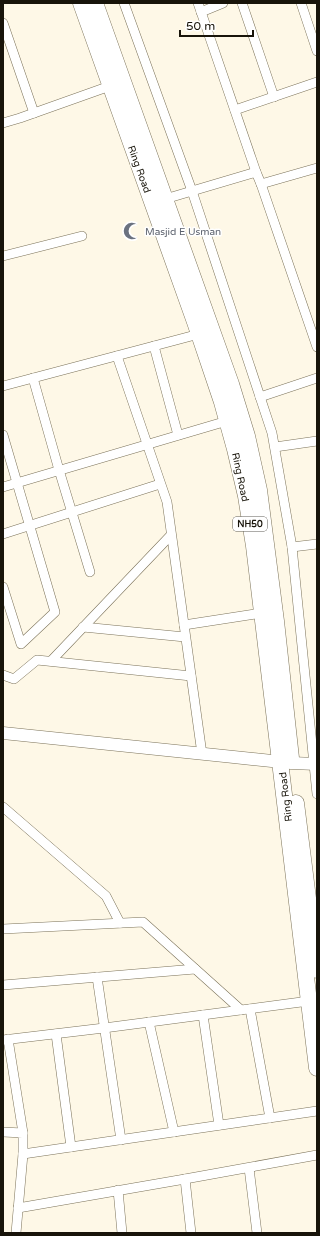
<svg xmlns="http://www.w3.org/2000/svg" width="320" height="1236" viewBox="0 0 320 1236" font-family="'Varela Round',sans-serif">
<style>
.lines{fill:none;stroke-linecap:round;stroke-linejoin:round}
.street-casing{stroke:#7c735a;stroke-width:10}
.secondary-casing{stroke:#7c735a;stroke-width:13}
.highway-casing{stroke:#7c735a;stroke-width:17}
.street{stroke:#fff;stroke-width:9}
.secondary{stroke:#fff;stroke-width:12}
.highway{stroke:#fff;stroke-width:16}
.labels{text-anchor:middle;stroke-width:3;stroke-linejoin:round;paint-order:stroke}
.shield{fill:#fff;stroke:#5d5a54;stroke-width:1}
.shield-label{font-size:9px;font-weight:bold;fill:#18140a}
.street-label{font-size:10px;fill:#18140a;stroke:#fff}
.worship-label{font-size:10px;fill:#5b616d;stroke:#fff;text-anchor:start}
</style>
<rect width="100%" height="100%" fill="#fef8e7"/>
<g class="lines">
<g class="street-casing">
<g id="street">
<polyline points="124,3 192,191 272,433 292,547 317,794"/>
<polyline points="198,3 256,172"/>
<polyline points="242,3 274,97"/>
<polyline points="301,3 317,51"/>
<polyline points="201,12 223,3"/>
<polyline points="3,23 34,113"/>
<polyline points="235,110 317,82"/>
<polyline points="3,123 20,118 110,86"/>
<polyline points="261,184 317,347"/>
<polyline points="165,199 256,172 261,184 317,168"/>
<polyline points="3,256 82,236"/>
<polyline points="154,346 178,435"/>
<polyline points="117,356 167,502 202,754"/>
<polyline points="33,378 59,470 90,572"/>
<polyline points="3,386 199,334"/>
<polyline points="260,397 317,378"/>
<polyline points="3,435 55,612 21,644 3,587"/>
<polyline points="275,447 317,441"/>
<polyline points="3,487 227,421"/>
<polyline points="3,534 160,484"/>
<polyline points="292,547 317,544"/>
<polyline points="184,625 262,613"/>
<polyline points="83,627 185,637"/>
<polyline points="51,661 171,535"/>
<polyline points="3,675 14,679 37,660 191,676"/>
<polyline points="3,807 106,896 120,923"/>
<polyline points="3,929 143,922 241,1010"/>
<polyline points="97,977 121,1140"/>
<polyline points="3,985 195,969"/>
<polyline points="250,1009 270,1118"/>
<polyline points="203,1015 219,1125"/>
<polyline points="149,1022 174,1132"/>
<polyline points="56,1034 71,1147"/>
<polyline points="8,1039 23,1133"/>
<polyline points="3,1040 104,1028 309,1001"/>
<polyline points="3,1132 23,1133 23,1154 317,1111"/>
<polyline points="249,1168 257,1233"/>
<polyline points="185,1179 317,1155"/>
<polyline points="118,1190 122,1233"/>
<polyline points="18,1208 185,1179 191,1233"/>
<polyline points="16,1233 23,1154"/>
</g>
</g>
<g class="secondary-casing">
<polyline id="secondary" points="3,733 291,763 317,764"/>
</g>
<g class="highway-casing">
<g id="highway">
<polyline points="81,3 195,322 222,402 235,449 246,496 254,546 317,1068"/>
<polyline points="95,3 231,384 247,436 259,490 276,621 291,758"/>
<polyline points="296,803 317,970"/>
</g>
</g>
<use href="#street" class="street"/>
<use href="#secondary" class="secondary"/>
<use href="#highway" class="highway"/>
</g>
<defs>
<g id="mosque-bare" transform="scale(1.38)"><path d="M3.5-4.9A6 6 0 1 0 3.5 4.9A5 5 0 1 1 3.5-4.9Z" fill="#6b7280" stroke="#fff" stroke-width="2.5" paint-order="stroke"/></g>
</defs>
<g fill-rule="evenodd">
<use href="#mosque-bare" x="132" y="231"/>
</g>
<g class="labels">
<rect class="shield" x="233" y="517" width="34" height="14" rx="3"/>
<g class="shield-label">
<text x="250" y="527">NH50</text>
</g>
<g class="street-label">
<text transform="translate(140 169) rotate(70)" y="4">Ring Road</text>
<text transform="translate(241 477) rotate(78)" y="4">Ring Road</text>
<text transform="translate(285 797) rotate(-97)" y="4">Ring Road</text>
</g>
<g class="worship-label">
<text x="145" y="235">Masjid E Usman</text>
</g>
</g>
<rect width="320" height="1236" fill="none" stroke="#18140a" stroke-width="8"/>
<path d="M180 30v6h73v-6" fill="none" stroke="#18140a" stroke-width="2"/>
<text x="186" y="30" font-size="12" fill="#18140a" stroke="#ffffff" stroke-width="3" paint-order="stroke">50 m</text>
</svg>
